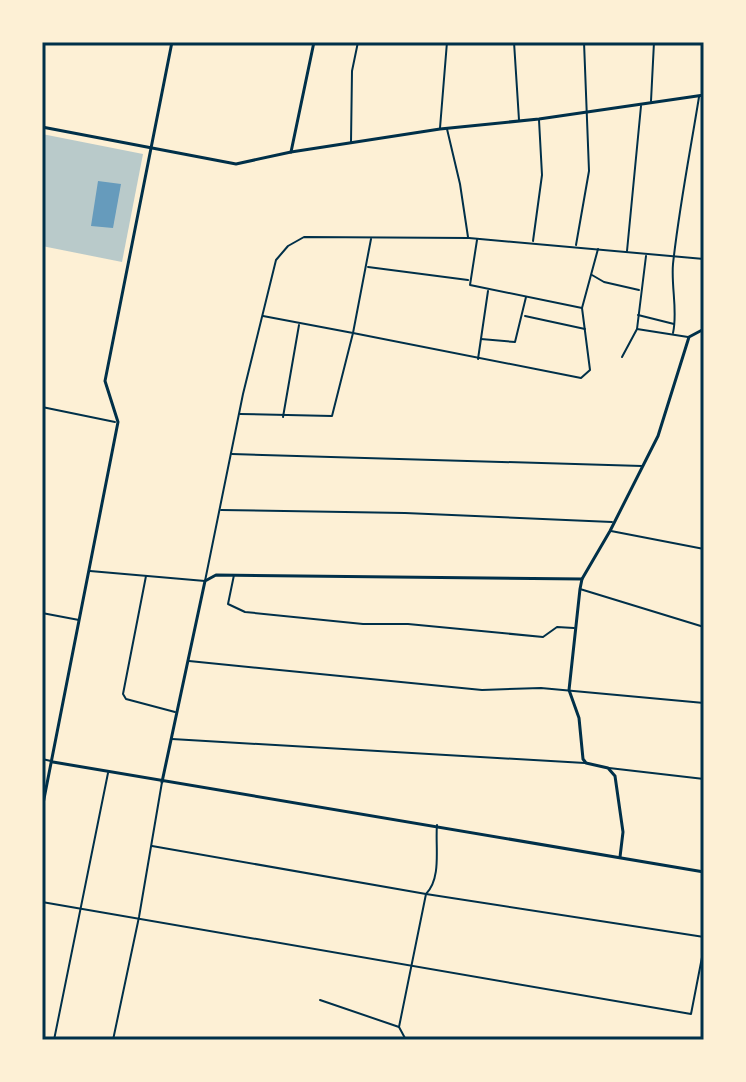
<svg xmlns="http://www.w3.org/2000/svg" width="746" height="1082" viewBox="0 0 746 1082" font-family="'Times New Roman',serif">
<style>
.green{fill:#b9caca}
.water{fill:#669bbc}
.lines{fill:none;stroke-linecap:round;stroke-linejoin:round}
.minor{stroke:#003049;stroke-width:2}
.tertiary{stroke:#003049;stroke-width:3}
.neatline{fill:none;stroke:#003049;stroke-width:3}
</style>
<rect width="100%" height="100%" fill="#fdf0d5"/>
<polygon class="green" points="42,134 143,154 122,262 42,246"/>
<polygon class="water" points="98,181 121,184 113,228 91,226"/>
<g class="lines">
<g class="minor">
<polyline points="514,42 519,120"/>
<polyline points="651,101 654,42"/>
<polyline points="440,128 447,42"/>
<polyline points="447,129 460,184 468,237"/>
<polyline points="351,142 352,71 358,42"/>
<polyline points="371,239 353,333 581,378 590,370 582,308 598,249"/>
<polyline points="477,240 470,285 582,308"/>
<polyline points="533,241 542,175 539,120"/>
<polyline points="576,245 589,171 584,42"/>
<polyline points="627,251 641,106"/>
<polyline points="368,267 468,280"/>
<polyline points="592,275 604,282 639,290"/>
<polyline points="638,315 674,324"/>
<polyline points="525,316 585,329"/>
<polyline points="637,329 688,337"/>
<path d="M673 333C678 311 671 287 673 264 679 208 690 153 699 97"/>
<polyline points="481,339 515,342 526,297"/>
<polyline points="622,357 637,329 646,256"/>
<polyline points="478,359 488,291"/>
<polyline points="42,407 115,422"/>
<polyline points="240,414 332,416 353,333 263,316"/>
<polyline points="283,417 299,325"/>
<polyline points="232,454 642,466"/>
<polyline points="221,510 405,513 612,522"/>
<polyline points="611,531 704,549"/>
<polyline points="702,548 704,537"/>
<polyline points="90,571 205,581 243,394 276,260 288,246 304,237 469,238 704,259"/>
<polyline points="234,575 228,604 245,612 363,624 408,624 543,637 557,627 574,628"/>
<polyline points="146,576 123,694 126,699 175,712"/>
<polyline points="580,589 704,627"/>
<polyline points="42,613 79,620"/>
<polyline points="189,661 482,690 541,688 704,703"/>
<polyline points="172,739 585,763"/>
<polyline points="42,759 51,761"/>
<polyline points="609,768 704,779"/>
<polyline points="152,846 426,894 704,937"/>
<polyline points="42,902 691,1014 704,947"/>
<polyline points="320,1000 399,1027 406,1040"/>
<path d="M399 1027 426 894C442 878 435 846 437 825"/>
<polyline points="54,1040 108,773"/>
<polyline points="113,1040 139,917 162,782"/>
</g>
<g class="tertiary">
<polyline points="42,127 236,164 291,152 440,129 539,119 704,95"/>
<polyline points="291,152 314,42"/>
<polyline points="53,762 704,872"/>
<polyline points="162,782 205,581 216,575 582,579"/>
<polyline points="42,809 118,422 105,381 172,42"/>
<polyline points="620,857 623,832 615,776 608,768 586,763 583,759 579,718 569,690 580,589 582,579 610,531 658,436 689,337 704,329"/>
</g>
</g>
<rect width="746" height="1082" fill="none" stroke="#fdf0d5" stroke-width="88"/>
<rect x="44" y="44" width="658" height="994" class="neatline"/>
</svg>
